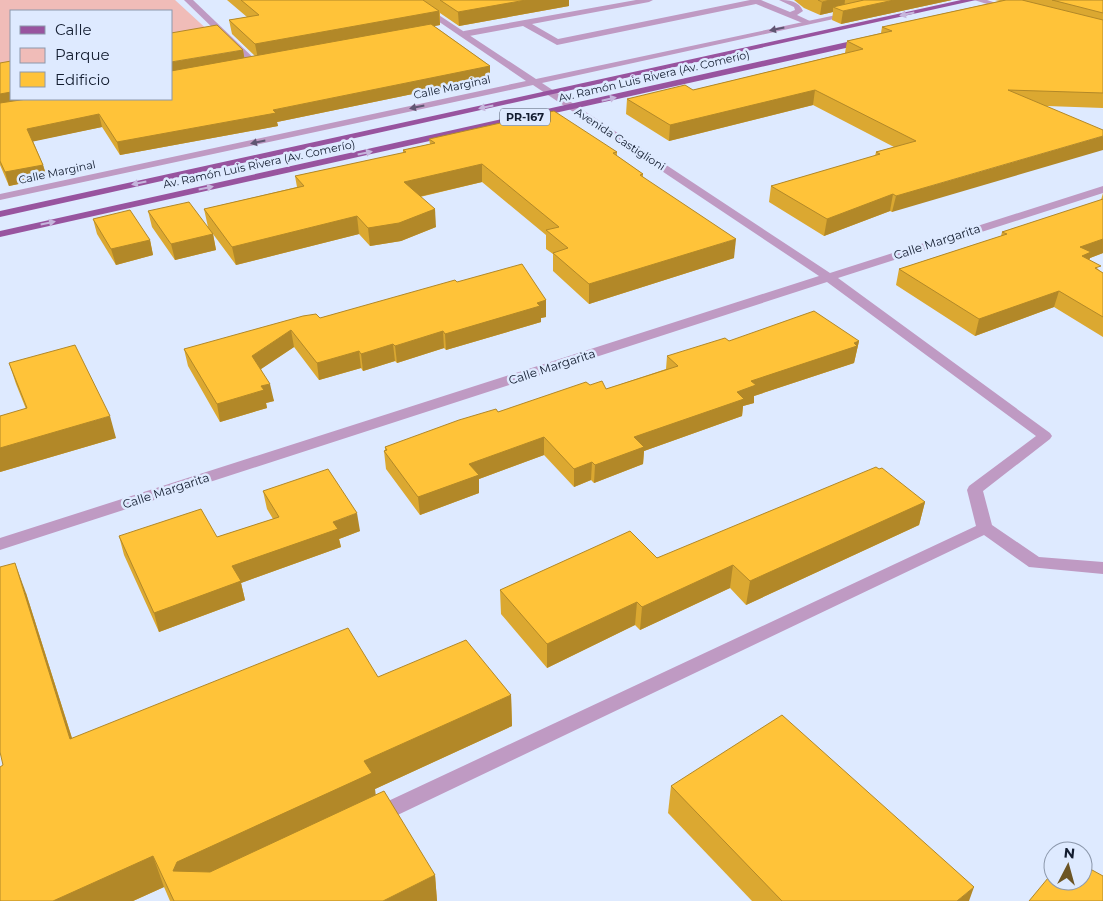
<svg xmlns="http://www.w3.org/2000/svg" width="1103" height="901" viewBox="0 0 1103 901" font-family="Montserrat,sans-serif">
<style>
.green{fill:#f0bcb8}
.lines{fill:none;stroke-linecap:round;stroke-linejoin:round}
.service{fill:#bf9ac3;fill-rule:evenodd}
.minor{fill:#bf9ac3;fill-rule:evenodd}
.tertiary{fill:#bf9ac3;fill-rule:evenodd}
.primary{fill:#98549f;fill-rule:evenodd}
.wall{fill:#dba831}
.shaded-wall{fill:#b28828}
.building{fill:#ffc339;stroke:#b28828}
.oneway{fill:#c6b6dd}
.oneway2{fill:#605572}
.labels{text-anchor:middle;stroke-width:5;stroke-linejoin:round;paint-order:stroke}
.far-street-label{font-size:11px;fill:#121c2f;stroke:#deeaff}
.shield{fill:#deeaff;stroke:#4f5a6d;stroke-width:1}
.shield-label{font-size:11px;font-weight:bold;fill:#121c2f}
.street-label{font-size:12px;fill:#121c2f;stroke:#deeaff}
</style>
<rect width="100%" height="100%" fill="#deeaff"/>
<polygon class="green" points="0,0 175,0 211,33 171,40 171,11 11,11 11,67 0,69"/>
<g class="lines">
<path class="service" d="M636 0H653L649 2 532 24 558 39 750 0H761L790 12 795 10 794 7 779 0C789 0 799 1 803 11L797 15 812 22 805 24 756 4 557 45 523 26 464 37 460 34 464 31Z"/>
<g class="minor">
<polygon points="184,0 193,0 259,63 259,67 253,67"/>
<polygon points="407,0 416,0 536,79 855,11 855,15 852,15 542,83 830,273 1103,186 1103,193 838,278 1050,433 1052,436 1050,439 983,491 992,525 1039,557 1103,562 1103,574 1029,567 984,535 383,822 376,825 369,822 366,816 369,810 976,526 967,490 969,486 1036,436 827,282 0,550 0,538 819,276 533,85 0,200 0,194 526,81"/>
</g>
<polygon class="tertiary" points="974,0 987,0 1014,9 1010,11"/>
<g class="primary">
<polygon points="961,0 976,0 0,217 0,211"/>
<polygon points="865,38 868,39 868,43 0,237 0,231"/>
</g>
</g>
<g class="wall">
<polygon points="227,0 569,0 569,6 459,26 440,13 440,25 434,26 490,66 490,78 277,122 278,126 120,155 102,127 33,141 43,165 47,178 9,186 0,165 0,63 11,99 171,99 243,50 244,58 255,56 232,34 229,20 247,17"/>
<polygon points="794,0 952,0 841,24 832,20 833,12 820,15 804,8"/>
<polygon points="995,0 1103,0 1103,108 1047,106 892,212 890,211 824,236 769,202 771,186 875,156 876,152 894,147 813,105 669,141 626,114 627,99 693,90 845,53 847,41 881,33 882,27 1000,1"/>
<polygon points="429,139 617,152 617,156 643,174 643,177 734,258 589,304 553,271 553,254 546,249 546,235 482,182 420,197 436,227 401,241 370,246 359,234 236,265 213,234 216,250 175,260 152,227 148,211 208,227 204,209 297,187 295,176 403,153 403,150 430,144"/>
<polygon points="1103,193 1103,253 1090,258 1089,260 1099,270 1103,273 1103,337 1054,307 975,336 896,285 899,269 1001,236 1002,232 1101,200"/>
<polygon points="93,219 150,240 153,255 116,265 97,234"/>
<polygon points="457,282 546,300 546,317 541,318 541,322 446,350 444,348 397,363 395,361 363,371 361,368 319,380 294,347 261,369 274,401 266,403 267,408 220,422 188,366 184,349 320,318"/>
<polygon points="729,341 859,341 854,363 754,396 754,403 743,406 742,416 644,451 643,464 594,483 591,480 574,487 544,455 479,479 479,493 420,515 386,469 384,451 385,450 385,447 498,412 590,385 606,389 666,369 667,356"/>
<polygon points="9,363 116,438 0,472 0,416 26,409 16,384"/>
<polygon points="263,491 360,531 339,539 341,547 241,583 245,600 159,632 124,555 119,536 217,537 273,519 267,509"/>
<polygon points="925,502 919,525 746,605 730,588 640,630 635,625 547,668 501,614 500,590"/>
<polygon points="26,593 72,738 378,677 511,695 512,726 375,789 375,795 435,875 437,901 170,901 164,887 133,901 0,901 3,765"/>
<polygon points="671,786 969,901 752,901 668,813"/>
</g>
<g class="shaded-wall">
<polygon points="526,0 569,0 569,6 459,26 458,12"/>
<polygon points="830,0 845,0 844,10 833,7 833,12 820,15 822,2"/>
<polygon points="894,0 952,0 841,24 843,11"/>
<polygon points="439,11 440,25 258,59 255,44"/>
<polygon points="243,50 245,62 171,75 171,62"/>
<polygon points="490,66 490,78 277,122 278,126 120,155 117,142"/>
<polygon points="815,90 813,105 669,141 670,125"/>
<polygon points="11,92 11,99 49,99 0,107 0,94"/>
<polygon points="99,114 102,127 31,142 27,129"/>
<polygon points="1103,136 1103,150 892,212 896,196"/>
<polygon points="482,164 482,182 405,200 404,182"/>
<polygon points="43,165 47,178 9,186 5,172"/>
<polygon points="893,194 890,211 824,236 827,219"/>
<polygon points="435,209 436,227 401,241 370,246 368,228"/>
<polygon points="357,216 359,234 236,265 232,247"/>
<polygon points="213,234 216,250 175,260 171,244"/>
<polygon points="736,239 734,258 589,304 589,284"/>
<polygon points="1103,239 1103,253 1090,258 1086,268 1080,261 1080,247"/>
<polygon points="150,240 153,255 116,265 111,249"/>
<polygon points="1059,291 1054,307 975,336 979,319"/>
<polygon points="546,300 546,317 541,318 541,322 446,350 445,334"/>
<polygon points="291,330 294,347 255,373 252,356"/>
<polygon points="443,331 444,348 397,363 395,346"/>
<polygon points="859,341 854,363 754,396 754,403 743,406 742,416 644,451 643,464 594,483 595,465 634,437 737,392 751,381"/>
<polygon points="393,344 395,361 363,371 361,354"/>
<polygon points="359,351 361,368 319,380 317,363"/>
<polygon points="270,384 274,401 266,403 267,408 220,422 217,404 261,386"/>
<polygon points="110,416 116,438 0,472 0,448"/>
<polygon points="544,437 544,455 479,479 479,493 420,515 418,497 469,464"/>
<polygon points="592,462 591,480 574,487 574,469"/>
<polygon points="925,502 919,525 746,605 750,581"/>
<polygon points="357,513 360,531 339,539 341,547 241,583 245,600 159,632 154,613 232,566 333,522"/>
<polygon points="15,563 26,593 82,770 70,739"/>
<polygon points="733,565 730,588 640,630 642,607"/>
<polygon points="637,602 635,625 547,668 547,644"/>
<polygon points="511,695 512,726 375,789 377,804 187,892 173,871 177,862 364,761"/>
<polygon points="153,856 164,887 133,901 53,901"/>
<polygon points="435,875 437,901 383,901"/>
<polygon points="974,887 969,901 957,901"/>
</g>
<g class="building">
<polygon points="241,0 423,0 439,11 255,44 229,20 259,15"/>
<polygon points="440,0 526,0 458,12"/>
<polygon points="818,0 830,0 822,2"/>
<polygon points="864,0 894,0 843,11 833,7"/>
<polygon points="1006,0 1022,0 1103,20 1103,93 1008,90 1103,130 1103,136 896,196 893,194 827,219 771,186 880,154 876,152 916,141 815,90 670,125 627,99 685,85 693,90 863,49 847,41 892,31 882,27"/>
<polygon points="1052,0 1103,0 1103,13"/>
<polygon points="431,24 490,66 273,110 276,113 117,142 99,114 27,129 43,165 5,172 0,161 0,103 27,99 171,99 171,71"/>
<polygon points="217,25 243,50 171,62 171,33"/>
<polygon points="11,61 11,92 0,94 0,63"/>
<polygon points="554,111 617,152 613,153 643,174 640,175 736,239 589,284 553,253 568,248 546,230 559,227 482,164 404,182 435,209 399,223 368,228 357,216 232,247 204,209 304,186 295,176 406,152 403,150 435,143 429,139"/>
<polygon points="1103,199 1103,239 1080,247 1091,252 1082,256 1101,266 1095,268 1103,273 1103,317 1059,291 979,319 899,269 1007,234 1002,232"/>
<polygon points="189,202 213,234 171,244 148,211"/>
<polygon points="130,210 150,240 111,249 93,219"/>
<polygon points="522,264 546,300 537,303 540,306 445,334 443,331 395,346 393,344 361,354 359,351 317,363 291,330 252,356 270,384 261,386 264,390 217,404 184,349 303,316 316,314 320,318 455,280 457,282"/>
<polygon points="814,311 859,341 854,343 857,346 751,381 756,385 737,392 744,399 634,437 644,447 595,465 592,462 574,469 544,437 469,464 479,475 418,497 384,451 387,450 385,447 459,420 496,409 498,412 586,382 590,385 602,381 606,389 678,366 667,356 725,338 729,341"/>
<polygon points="75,345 110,416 0,448 0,416 27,408 9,363"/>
<polygon points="876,467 879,469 882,468 925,502 750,581 733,565 642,607 637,602 547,644 500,590 630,531 657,558"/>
<polygon points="328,469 357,513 333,522 338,529 232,566 241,581 154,613 119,536 201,509 217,537 279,517 263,491"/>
<polygon points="15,563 70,739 348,628 378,677 466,640 511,695 364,761 372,773 177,862 173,871 210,872 384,791 435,875 383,901 174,901 153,856 53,901 0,901 0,767 3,765 0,752 0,567"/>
<polygon points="782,715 974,887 957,901 782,901 671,786"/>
<polygon points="1083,865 1103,876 1103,901 1029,901 1053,872 1053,881 1083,881"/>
</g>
<defs><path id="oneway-solid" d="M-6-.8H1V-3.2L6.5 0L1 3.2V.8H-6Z" transform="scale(1.25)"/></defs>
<g class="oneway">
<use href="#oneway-solid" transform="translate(907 14) rotate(168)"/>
<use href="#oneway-solid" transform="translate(609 99) rotate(-13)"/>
<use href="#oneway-solid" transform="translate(486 107) rotate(168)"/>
<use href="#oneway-solid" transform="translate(365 153) rotate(-12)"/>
<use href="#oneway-solid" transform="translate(139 183) rotate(168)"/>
<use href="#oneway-solid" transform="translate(206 188) rotate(-12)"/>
<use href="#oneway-solid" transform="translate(48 223) rotate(-12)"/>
</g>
<g class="oneway2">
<use href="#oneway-solid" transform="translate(777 29) rotate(168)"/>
<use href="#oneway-solid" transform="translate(417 107) rotate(168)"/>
<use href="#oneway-solid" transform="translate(258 142) rotate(168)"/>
</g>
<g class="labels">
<g class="far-street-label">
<text transform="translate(654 76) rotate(-13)" y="4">Av. Ramón Luis Rivera (Av. Comerío)</text>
<text transform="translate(452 87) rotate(-12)" y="4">Calle Marginal</text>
<text transform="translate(620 139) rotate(33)" y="4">Avenida Castiglioni</text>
<text transform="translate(259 164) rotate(-12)" y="4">Av. Ramón Luis Rivera (Av. Comerío)</text>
<text transform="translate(57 172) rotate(-12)" y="4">Calle Marginal</text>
</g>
<rect class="shield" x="500" y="108.5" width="50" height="17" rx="4"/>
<g class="shield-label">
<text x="525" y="121">PR-167</text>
</g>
<g class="street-label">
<text transform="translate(937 242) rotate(-18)" y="4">Calle Margarita</text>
<text transform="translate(552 367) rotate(-18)" y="4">Calle Margarita</text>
<text transform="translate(166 491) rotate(-18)" y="4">Calle Margarita</text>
</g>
</g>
<rect x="10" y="10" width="162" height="90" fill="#deeaff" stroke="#8c98ac"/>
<rect x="20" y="26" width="25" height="8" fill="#98549f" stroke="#8c98ac"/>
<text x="55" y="35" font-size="15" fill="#121c2f">Calle</text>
<rect x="20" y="48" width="25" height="15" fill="#f0bcb8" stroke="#8c98ac"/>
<text x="55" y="60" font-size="15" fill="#121c2f">Parque</text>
<rect x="20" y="72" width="25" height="15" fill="#ffc339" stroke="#8c98ac"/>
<text x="55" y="85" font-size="15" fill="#121c2f">Edificio</text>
<g transform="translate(1068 866) rotate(6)"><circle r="24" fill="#deeaff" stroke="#8c98ac"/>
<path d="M0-4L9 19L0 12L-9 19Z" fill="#6c5525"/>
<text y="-8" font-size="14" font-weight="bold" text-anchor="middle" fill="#121c2f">N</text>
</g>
</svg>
